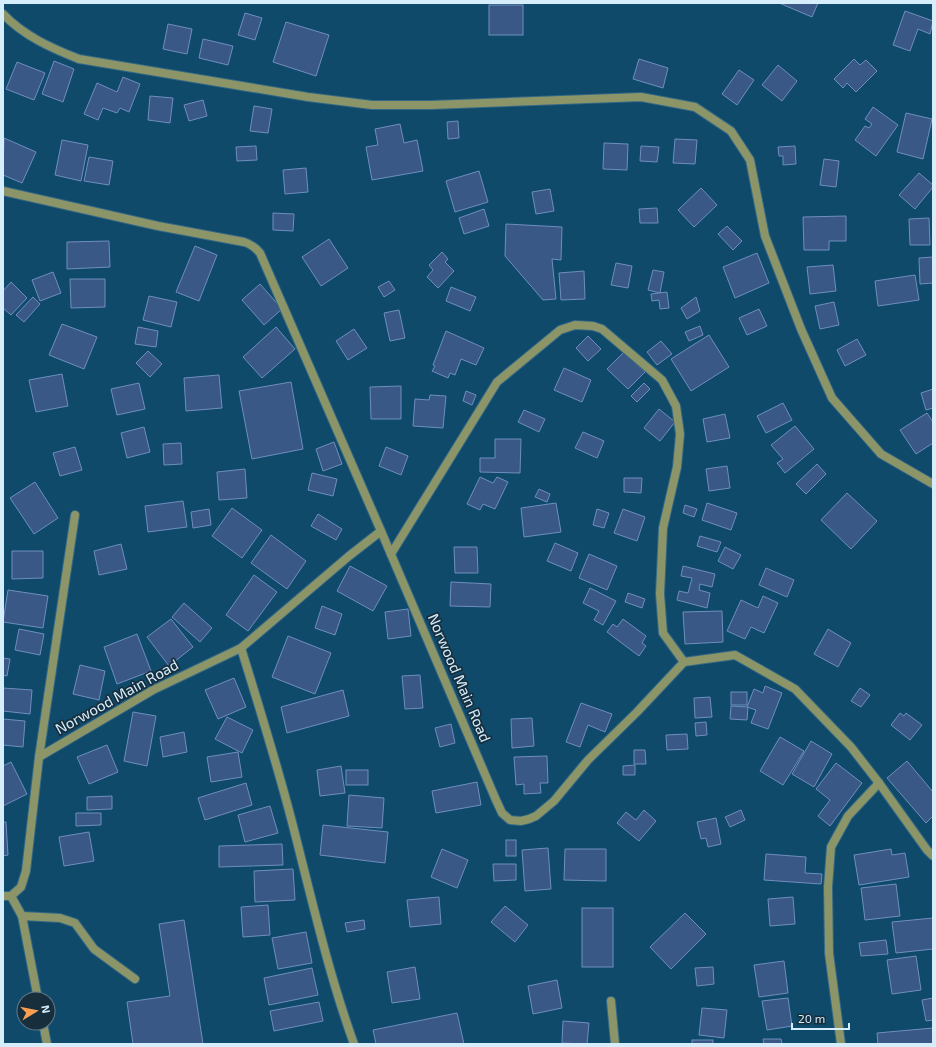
<svg xmlns="http://www.w3.org/2000/svg" width="936" height="1047" viewBox="0 0 936 1047" font-family="'Exo 2',sans-serif">
<style>
.building{fill:#395886;stroke:#6f8ebd}
.lines{fill:none;stroke-linecap:round;stroke-linejoin:round}
.minor-casing{stroke:#336785;stroke-width:10}
.minor{stroke:#8c9568;stroke-width:8}
.labels{text-anchor:middle;stroke-width:3.5;stroke-linejoin:round;paint-order:stroke}
.street-label{font-size:15px;fill:#d6edfc;stroke:#172e3d}
</style>
<rect width="100%" height="100%" fill="#0f4a6b"/>
<g class="building">
<polygon points="779,3 818,3 812,17"/>
<rect x="489" y="5" width="34" height="30"/>
<polygon points="905,11 933,21 930,34 918,29 910,51 893,45"/>
<polygon points="245,13 262,18 255,40 238,35"/>
<polygon points="286,22 329,35 316,76 273,62"/>
<polygon points="168,24 192,29 187,54 163,49"/>
<polygon points="203,39 233,46 228,65 199,58"/>
<polygon points="639,59 668,68 663,88 633,79"/>
<polygon points="854,59 860,65 866,60 877,71 856,92 847,83 843,88 834,79"/>
<polygon points="54,61 74,69 63,102 42,94"/>
<polygon points="17,62 45,73 34,100 6,89"/>
<polygon points="778,65 797,81 782,101 762,85"/>
<polygon points="739,70 754,80 737,105 722,94"/>
<polygon points="123,77 140,84 129,112 120,108 117,113 103,108 98,120 84,114 97,83 117,92"/>
<polygon points="150,96 173,98 170,123 148,120"/>
<polygon points="203,100 207,116 189,121 184,105"/>
<polygon points="254,106 272,109 268,133 250,131"/>
<polygon points="873,107 898,125 876,156 855,140 865,126 869,128 872,124 865,119"/>
<polygon points="906,113 932,119 923,159 897,152"/>
<polygon points="458,121 459,138 448,139 447,122"/>
<polygon points="400,124 404,143 417,140 423,171 372,180 366,147 378,145 375,129"/>
<polygon points="4,138 36,152 22,183 3,175"/>
<polygon points="675,139 697,140 695,164 673,163"/>
<polygon points="62,140 88,145 81,181 55,175"/>
<polygon points="604,143 628,144 627,170 603,169"/>
<polygon points="256,146 257,160 237,161 236,147"/>
<polygon points="641,146 659,147 657,162 640,161"/>
<polygon points="795,146 796,164 783,165 783,156 779,156 778,147"/>
<polygon points="89,157 113,161 109,185 84,181"/>
<polygon points="824,159 839,161 836,187 820,185"/>
<polygon points="306,168 308,192 285,194 283,170"/>
<polygon points="479,171 488,202 455,212 446,181"/>
<polygon points="919,173 933,185 933,187 915,209 899,195"/>
<polygon points="701,188 717,205 694,227 678,210"/>
<polygon points="550,189 554,211 536,214 532,192"/>
<polygon points="657,208 658,223 640,223 639,209"/>
<polygon points="484,209 489,226 464,234 459,218"/>
<polygon points="273,213 294,214 293,231 273,230"/>
<polygon points="846,216 846,241 829,241 829,250 804,250 803,217"/>
<polygon points="929,218 930,245 910,245 909,219"/>
<polygon points="506,224 562,227 561,260 552,259 556,299 543,300 505,256"/>
<polygon points="727,226 742,241 733,250 718,234"/>
<polygon points="329,239 348,268 321,286 302,257"/>
<polygon points="109,241 110,267 67,269 67,242"/>
<polygon points="195,246 217,255 199,301 176,292"/>
<polygon points="442,252 448,259 445,262 454,271 438,288 427,277 433,270 429,265"/>
<polygon points="757,253 769,283 735,298 723,267"/>
<polygon points="933,257 933,283 920,284 919,258"/>
<polygon points="616,263 632,266 628,288 611,285"/>
<polygon points="833,265 836,291 810,294 807,267"/>
<polygon points="653,270 664,272 660,293 648,290"/>
<polygon points="584,271 585,299 561,300 559,273"/>
<polygon points="53,272 61,293 40,301 32,280"/>
<polygon points="915,275 919,300 878,306 875,281"/>
<polygon points="70,279 105,279 105,307 71,308"/>
<polygon points="389,281 395,290 384,297 378,287"/>
<polygon points="11,282 27,298 11,315 3,308 3,291"/>
<polygon points="260,284 282,309 264,325 242,300"/>
<polygon points="451,287 476,297 470,311 446,301"/>
<polygon points="667,292 669,308 660,309 659,300 652,301 651,294"/>
<polygon points="149,296 177,302 171,327 143,320"/>
<polygon points="33,297 40,304 24,322 16,315"/>
<polygon points="696,297 700,311 687,319 681,308"/>
<polygon points="834,302 839,325 820,329 815,306"/>
<polygon points="759,309 767,326 747,335 739,318"/>
<polygon points="399,310 405,338 390,341 384,313"/>
<polygon points="62,324 97,337 84,369 49,355"/>
<polygon points="700,326 703,335 689,341 685,332"/>
<polygon points="138,327 158,331 156,347 135,344"/>
<polygon points="276,327 295,349 262,378 243,357"/>
<polygon points="354,329 367,348 348,360 336,341"/>
<polygon points="446,331 484,348 476,365 461,359 455,375 450,373 448,378 432,371 435,366 433,365"/>
<polygon points="709,335 729,367 691,391 671,359"/>
<polygon points="588,336 601,349 588,361 576,348"/>
<polygon points="857,339 866,355 845,366 837,350"/>
<polygon points="661,341 672,354 657,365 647,352"/>
<polygon points="148,351 162,364 150,377 136,363"/>
<polygon points="624,352 645,372 628,389 607,369"/>
<polygon points="564,368 591,380 582,402 554,390"/>
<polygon points="62,374 68,406 36,412 29,380"/>
<polygon points="219,375 222,408 186,411 184,378"/>
<polygon points="291,382 303,449 252,459 239,391"/>
<polygon points="139,383 145,409 117,415 111,389"/>
<polygon points="644,383 650,389 637,402 631,396"/>
<polygon points="401,386 401,419 371,419 370,387"/>
<polygon points="933,389 933,408 926,410 921,393"/>
<polygon points="466,391 476,395 472,405 463,401"/>
<polygon points="430,395 446,396 443,428 413,426 415,399 429,400"/>
<polygon points="783,403 792,420 766,433 757,416"/>
<polygon points="659,409 675,422 660,441 644,428"/>
<polygon points="524,410 545,419 539,432 518,422"/>
<polygon points="927,413 933,422 933,443 916,454 900,430"/>
<polygon points="725,414 730,438 707,442 703,419"/>
<polygon points="795,426 814,449 785,473 777,463 783,459 771,445"/>
<polygon points="144,427 150,452 127,458 121,433"/>
<polygon points="583,432 604,441 597,458 575,448"/>
<polygon points="495,439 521,439 520,473 480,472 480,458 495,458"/>
<polygon points="334,442 342,464 323,471 316,449"/>
<polygon points="181,443 182,464 164,465 163,444"/>
<polygon points="75,447 82,470 60,476 53,453"/>
<polygon points="386,447 408,456 401,475 379,466"/>
<polygon points="817,464 826,474 806,494 796,484"/>
<polygon points="727,466 730,488 709,491 706,469"/>
<polygon points="245,469 247,498 219,500 217,472"/>
<polygon points="312,473 337,479 333,496 308,490"/>
<polygon points="480,477 493,483 497,477 508,482 495,509 483,504 480,510 467,504"/>
<polygon points="624,478 642,478 641,493 624,492"/>
<polygon points="35,482 58,518 34,534 10,498"/>
<polygon points="539,489 550,494 547,502 535,497"/>
<polygon points="847,493 877,521 851,549 821,520"/>
<polygon points="183,501 187,527 148,532 145,506"/>
<polygon points="556,503 561,532 524,537 521,508"/>
<polygon points="707,503 737,513 731,530 702,520"/>
<polygon points="685,505 697,509 694,517 683,513"/>
<polygon points="232,508 262,530 242,558 212,536"/>
<polygon points="209,509 211,525 193,528 191,512"/>
<polygon points="597,509 609,513 604,528 593,525"/>
<polygon points="623,509 645,517 637,541 614,533"/>
<polygon points="318,514 342,529 336,540 311,526"/>
<polygon points="271,535 306,561 287,589 251,563"/>
<polygon points="700,536 721,542 717,552 697,546"/>
<polygon points="555,543 578,553 571,571 547,561"/>
<polygon points="121,544 127,569 99,575 94,551"/>
<polygon points="454,547 477,547 478,573 455,573"/>
<polygon points="725,547 741,555 733,569 718,561"/>
<polygon points="12,551 43,551 43,578 12,579"/>
<polygon points="589,554 617,566 607,590 579,578"/>
<polygon points="350,566 387,586 373,611 337,591"/>
<polygon points="683,566 715,574 712,587 700,584 699,590 710,593 707,608 677,600 679,591 688,593 692,578 681,576"/>
<polygon points="766,568 794,580 787,597 759,585"/>
<polygon points="254,575 277,592 248,631 226,615"/>
<polygon points="451,582 491,584 490,607 450,606"/>
<polygon points="590,588 616,601 603,625 594,620 599,611 583,603"/>
<polygon points="8,590 48,596 43,628 3,622"/>
<polygon points="628,593 645,599 642,608 625,602"/>
<polygon points="763,596 778,603 764,633 751,627 745,639 727,631 741,600 758,608"/>
<polygon points="184,603 212,628 200,642 172,617"/>
<polygon points="322,606 342,614 335,635 315,628"/>
<polygon points="408,609 411,636 388,639 385,612"/>
<polygon points="722,611 723,642 685,644 683,612"/>
<polygon points="171,619 193,647 169,666 147,637"/>
<polygon points="623,619 646,636 642,643 646,646 639,656 607,632 613,624 617,627"/>
<polygon points="19,629 44,634 40,655 15,650"/>
<polygon points="828,629 851,643 838,667 814,654"/>
<polygon points="137,634 151,671 117,684 104,647"/>
<polygon points="288,636 331,653 315,694 272,677"/>
<polygon points="3,658 10,659 7,676 3,675"/>
<polygon points="80,665 105,671 99,700 73,694"/>
<polygon points="420,675 423,708 405,709 402,676"/>
<polygon points="234,678 246,707 218,719 205,690"/>
<polygon points="765,686 782,693 768,729 751,723 756,710 747,707 754,689 763,693"/>
<polygon points="3,688 32,690 30,714 3,711"/>
<polygon points="860,688 870,695 861,707 851,701"/>
<polygon points="343,690 349,716 287,733 281,707"/>
<rect x="731" y="692" width="16" height="13"/>
<polygon points="710,697 712,717 695,718 694,698"/>
<polygon points="581,703 612,714 605,732 588,725 580,747 566,742"/>
<polygon points="731,706 748,707 747,720 730,719"/>
<polygon points="133,712 156,716 147,766 124,761"/>
<polygon points="900,713 904,716 906,713 922,725 910,740 891,725"/>
<polygon points="227,717 253,730 242,753 215,739"/>
<polygon points="532,718 534,746 512,748 511,719"/>
<polygon points="3,719 25,721 23,747 3,745"/>
<polygon points="706,722 707,735 696,736 695,723"/>
<polygon points="451,724 455,743 440,747 435,728"/>
<polygon points="184,732 187,752 163,757 160,737"/>
<polygon points="687,734 688,749 667,750 666,735"/>
<polygon points="780,737 804,751 783,785 760,771"/>
<polygon points="811,741 832,754 814,787 792,774"/>
<polygon points="107,745 118,772 89,784 77,757"/>
<polygon points="634,750 645,750 646,764 634,764"/>
<polygon points="238,752 242,777 211,782 207,757"/>
<polygon points="547,756 548,783 540,783 541,793 524,794 524,784 516,785 514,757"/>
<polygon points="907,761 933,792 933,816 926,823 887,778"/>
<polygon points="11,762 27,794 3,806 3,766"/>
<polygon points="836,763 862,783 830,826 818,816 830,800 816,789"/>
<polygon points="635,765 635,775 623,775 623,766"/>
<polygon points="341,766 345,793 320,796 317,770"/>
<rect x="346" y="770" width="22" height="15"/>
<polygon points="477,782 481,805 436,813 432,791"/>
<polygon points="246,783 252,805 205,820 198,798"/>
<polygon points="349,795 384,798 382,828 347,826"/>
<polygon points="112,796 112,809 87,810 87,797"/>
<polygon points="270,806 278,833 245,842 238,815"/>
<polygon points="644,810 656,821 639,841 617,823 626,812 636,820"/>
<polygon points="741,810 745,820 730,827 725,817"/>
<polygon points="76,813 101,813 101,825 76,826"/>
<polygon points="716,818 721,844 708,847 706,838 701,839 697,822"/>
<polygon points="3,822 6,822 8,855 3,856"/>
<polygon points="323,825 388,832 385,863 320,855"/>
<polygon points="89,832 94,861 64,866 59,837"/>
<rect x="506" y="840" width="10" height="16"/>
<polygon points="282,844 283,865 219,867 219,846"/>
<polygon points="548,848 551,889 525,891 522,850"/>
<polygon points="442,849 468,860 457,888 431,877"/>
<polygon points="565,849 606,849 606,881 564,880"/>
<polygon points="891,849 892,855 905,853 909,877 859,885 854,855"/>
<polygon points="766,854 806,857 805,873 822,874 821,884 764,880"/>
<polygon points="493,864 516,864 516,880 494,881"/>
<polygon points="293,869 295,900 255,902 254,871"/>
<polygon points="896,884 900,916 865,920 861,888"/>
<polygon points="439,897 441,924 410,927 407,900"/>
<polygon points="793,897 795,924 770,926 768,899"/>
<polygon points="268,905 270,935 243,937 241,907"/>
<polygon points="505,906 528,925 515,942 491,922"/>
<rect x="582" y="908" width="31" height="59"/>
<polygon points="685,913 706,934 671,969 650,947"/>
<polygon points="933,918 933,949 896,953 892,922"/>
<polygon points="184,920 203,1044 133,1044 127,1002 170,996 159,924"/>
<polygon points="364,920 365,929 347,932 345,923"/>
<polygon points="306,932 312,963 278,969 272,938"/>
<polygon points="886,940 888,954 861,956 859,943"/>
<polygon points="916,956 921,990 892,994 887,960"/>
<polygon points="784,961 788,993 759,997 754,965"/>
<polygon points="415,967 420,999 392,1003 387,972"/>
<polygon points="713,967 714,984 697,986 695,968"/>
<polygon points="312,968 318,995 269,1005 264,978"/>
<polygon points="557,980 562,1008 533,1014 528,986"/>
<polygon points="788,998 792,1026 767,1030 762,1001"/>
<polygon points="933,998 933,1020 926,1021 922,1000"/>
<polygon points="319,1002 323,1021 274,1031 270,1011"/>
<polygon points="702,1008 727,1010 724,1038 699,1035"/>
<polygon points="457,1013 464,1044 376,1044 373,1030"/>
<polygon points="563,1021 589,1023 587,1044 562,1043"/>
<polygon points="933,1028 933,1044 878,1044 877,1033"/>
<polygon points="763,1039 781,1039 782,1044 764,1044"/>
<rect x="692" y="1040" width="21" height="4"/>
</g>
<g class="lines">
<g class="minor-casing">
<g id="minor">
<path d="M3 14C24 36 51 48 79 59L308 97 372 105H431L641 97 695 107 731 131 750 160 765 236 801 329 832 398 881 454 933 484"/>
<path d="M3 191 158 226 244 242C251 244 255 247 260 253L381 531"/>
<polyline points="391,554 497,382 560,330 575,325 593,326 602,329 662,380 676,406 680,434 677,467 663,528 660,594 663,633 684,662"/>
<path d="M241 648C259 706 277 764 292 822 311 896 328 972 354 1044"/>
<polyline points="39,757 75,515"/>
<polyline points="3,896 11,896 21,887 26,871 39,757 153,690 241,648 349,556 381,531 496,800 502,813 510,820 521,821 529,819 536,816 554,801 588,760 637,712 684,662 735,655 795,689 851,747 879,783 927,850 933,856"/>
<polyline points="11,896 22,916 38,999"/>
<polyline points="22,916 60,918 75,923 94,949 135,979"/>
<polyline points="611,1001 615,1044"/>
<polyline points="43,1023 47,1044"/>
<polyline points="841,1044 829,953 828,887 831,847 848,816 879,783"/>
</g>
</g>
<use href="#minor" class="minor"/>
</g>
<g class="labels">
<g class="street-label">
<text transform="translate(459 678) rotate(67)" y="5">Norwood Main Road</text>
<text transform="translate(117 697) rotate(-29)" y="5">Norwood Main Road</text>
</g>
</g>
<rect width="936" height="1047" fill="none" stroke="#d6edfc" stroke-width="8"/>
<g transform="translate(36 1011) rotate(80)"><circle r="19" fill="#172e3d" stroke="#637a89"/>
<path d="M0-3L7 15L0 10L-7 15Z" fill="#fb9e50"/>
<text y="-6" font-size="11" font-weight="bold" text-anchor="middle" fill="#d6edfc">N</text>
</g>
<path d="M792 1023v6h57v-6" fill="none" stroke="#d6edfc" stroke-width="2"/>
<text x="798" y="1023" font-size="12" fill="#d6edfc" stroke="#172e3d" stroke-width="3" paint-order="stroke">20 m</text>
</svg>
